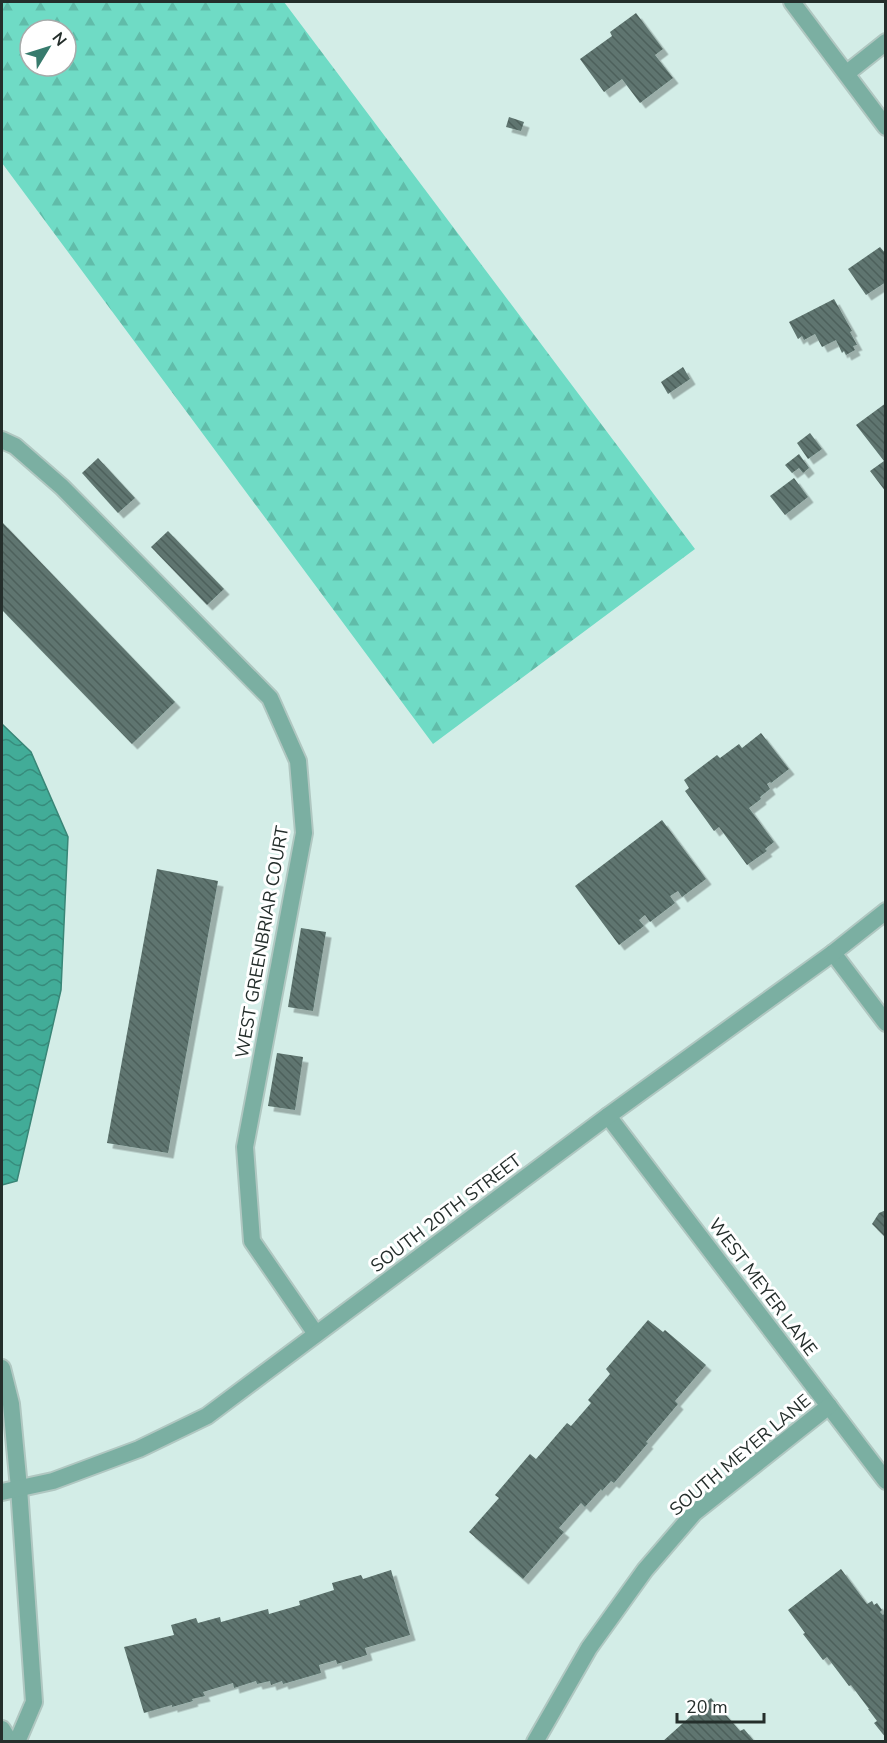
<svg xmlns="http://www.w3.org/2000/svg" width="887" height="1743" viewBox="0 0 887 1743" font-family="'Nunito Sans',sans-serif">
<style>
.forest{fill:url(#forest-firs);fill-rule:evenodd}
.water{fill:url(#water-waves);stroke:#398677;stroke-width:1.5}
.building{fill:url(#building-back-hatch);filter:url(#shadow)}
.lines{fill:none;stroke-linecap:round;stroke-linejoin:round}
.service-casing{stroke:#b0c7c1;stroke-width:20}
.minor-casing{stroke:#b0c7c1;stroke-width:20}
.service{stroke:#7bafa2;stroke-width:16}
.minor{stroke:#7bafa2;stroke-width:16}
.labels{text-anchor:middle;stroke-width:6;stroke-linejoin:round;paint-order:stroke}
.street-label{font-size:18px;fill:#242e2b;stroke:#fff}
</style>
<defs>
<pattern id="forest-firs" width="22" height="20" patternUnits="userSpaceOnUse" patternTransform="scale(1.5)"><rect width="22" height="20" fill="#6fdbc5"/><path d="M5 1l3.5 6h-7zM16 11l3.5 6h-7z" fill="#60bca9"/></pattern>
<pattern id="water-waves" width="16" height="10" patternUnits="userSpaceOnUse" patternTransform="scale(1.5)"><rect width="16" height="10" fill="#42ac98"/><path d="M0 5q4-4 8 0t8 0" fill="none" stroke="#378c7c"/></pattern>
<pattern id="building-back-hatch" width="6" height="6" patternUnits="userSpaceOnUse" patternTransform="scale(1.5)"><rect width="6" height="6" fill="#5e756f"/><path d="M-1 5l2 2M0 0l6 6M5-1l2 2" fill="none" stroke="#4d605b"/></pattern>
<filter id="shadow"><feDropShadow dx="5.5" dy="5.5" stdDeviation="0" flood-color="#0004"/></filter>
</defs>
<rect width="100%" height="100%" fill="#d3ede7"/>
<path class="forest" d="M2 2H284L695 549 433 744 2 163ZM30 30H66V66H30Z"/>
<polygon class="water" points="2,724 31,752 68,837 61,990 17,1181 2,1185"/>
<g class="building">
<polygon points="636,13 663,49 655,55 673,78 640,103 622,79 604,92 580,59 612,36 610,32"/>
<polygon points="509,117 524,122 521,131 506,127"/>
<polygon points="880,247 886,254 886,282 866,295 848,269"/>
<polygon points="834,299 852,331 850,332 857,345 853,346 855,350 846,355 844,351 842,353 836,340 822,347 815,334 804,340 802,336 798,339 789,322"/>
<polygon points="683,367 690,379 668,394 661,382"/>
<polygon points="886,403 886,492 870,471 884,461 856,425"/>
<polygon points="810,433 822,449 808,459 797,443"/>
<polygon points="799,454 809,468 803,473 799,468 792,473 785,465"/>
<polygon points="98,458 135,498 118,513 82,473"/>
<polygon points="794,478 808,497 785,515 770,496"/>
<polygon points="2,522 175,702 132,744 2,610"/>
<polygon points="168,531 224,589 207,605 151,547"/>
<polygon points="761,733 789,769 771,783 770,782 767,784 770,789 760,797 761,799 749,808 774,842 765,849 767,851 747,865 719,827 714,831 685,791 689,788 684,780 717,755 720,758 739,744 742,748"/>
<polygon points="662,820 706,879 682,897 678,891 670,896 675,903 650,922 645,915 639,920 644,926 619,945 575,886"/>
<polygon points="157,869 218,881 168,1153 107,1143"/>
<polygon points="301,928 326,932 313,1011 288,1007"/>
<polygon points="277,1053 303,1057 295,1110 268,1106"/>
<polygon points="886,1210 886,1238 872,1224 879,1213"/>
<polygon points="648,1320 663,1332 665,1330 706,1365 675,1401 678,1404 646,1442 648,1443 614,1483 611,1481 602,1491 601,1489 585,1507 581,1503 559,1528 564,1532 523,1579 469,1532 499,1498 495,1495 530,1454 536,1459 567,1423 571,1426 591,1403 588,1400 610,1374 606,1369"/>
<polygon points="841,1569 867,1604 872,1601 874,1605 877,1603 882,1610 880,1612 883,1615 884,1614 886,1615 886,1738 874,1723 877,1721 868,1709 869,1709 851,1685 849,1686 827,1657 823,1660 803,1634 805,1633 788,1610"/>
<polygon points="391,1570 410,1635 365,1648 367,1655 337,1664 336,1660 319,1665 321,1673 283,1684 282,1681 271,1685 270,1681 257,1684 256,1681 234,1688 233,1683 203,1692 205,1696 192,1699 193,1701 172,1707 172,1705 144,1713 124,1647 174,1635 171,1625 196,1618 198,1623 220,1617 221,1622 268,1609 269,1614 300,1605 299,1601 334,1590 332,1583 361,1575 363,1579"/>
<polygon points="711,1698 740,1731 744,1729 755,1742 662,1742"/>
</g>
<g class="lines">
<g class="service-casing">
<g id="service">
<polyline points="2,440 15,446 62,487 270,698 298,761 304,833 245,1147 252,1241 316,1334"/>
<polyline points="608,1116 886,1481"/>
<polyline points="2,1729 10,1742"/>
<polyline points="17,1742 34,1702 19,1488"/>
<polyline points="535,1742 589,1648 645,1570 694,1513 829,1406"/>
</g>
</g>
<g class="minor-casing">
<g id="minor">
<polyline points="792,2 886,127"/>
<polyline points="847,73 886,42"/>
<polyline points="833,953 886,1023"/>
<polyline points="2,1368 11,1404 19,1488"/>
<polyline points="2,1492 53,1481 139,1449 207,1416 608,1116 833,953 886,911"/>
</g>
</g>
<use href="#service" class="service"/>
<use href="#minor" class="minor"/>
</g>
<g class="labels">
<g class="street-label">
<text transform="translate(262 942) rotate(-80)" y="6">WEST GREENBRIAR COURT</text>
<text transform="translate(446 1213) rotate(-37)" y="6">SOUTH 20TH STREET</text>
<text transform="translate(763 1287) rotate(53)" y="6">WEST MEYER LANE</text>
<text transform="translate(740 1455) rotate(-40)" y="6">SOUTH MEYER LANE</text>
</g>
</g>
<rect width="887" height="1743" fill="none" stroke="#242e2b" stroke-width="6"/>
<g transform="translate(48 48) rotate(52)"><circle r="28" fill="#ffffff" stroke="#a7abaa" stroke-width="1.5"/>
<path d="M0-4.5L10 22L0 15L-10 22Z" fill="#377b6d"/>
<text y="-9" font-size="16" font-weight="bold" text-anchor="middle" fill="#242e2b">N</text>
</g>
<path d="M677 1713v9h87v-9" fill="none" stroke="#242e2b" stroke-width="3"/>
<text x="686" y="1713" font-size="18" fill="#242e2b" stroke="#ffffff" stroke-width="4.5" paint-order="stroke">20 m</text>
</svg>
